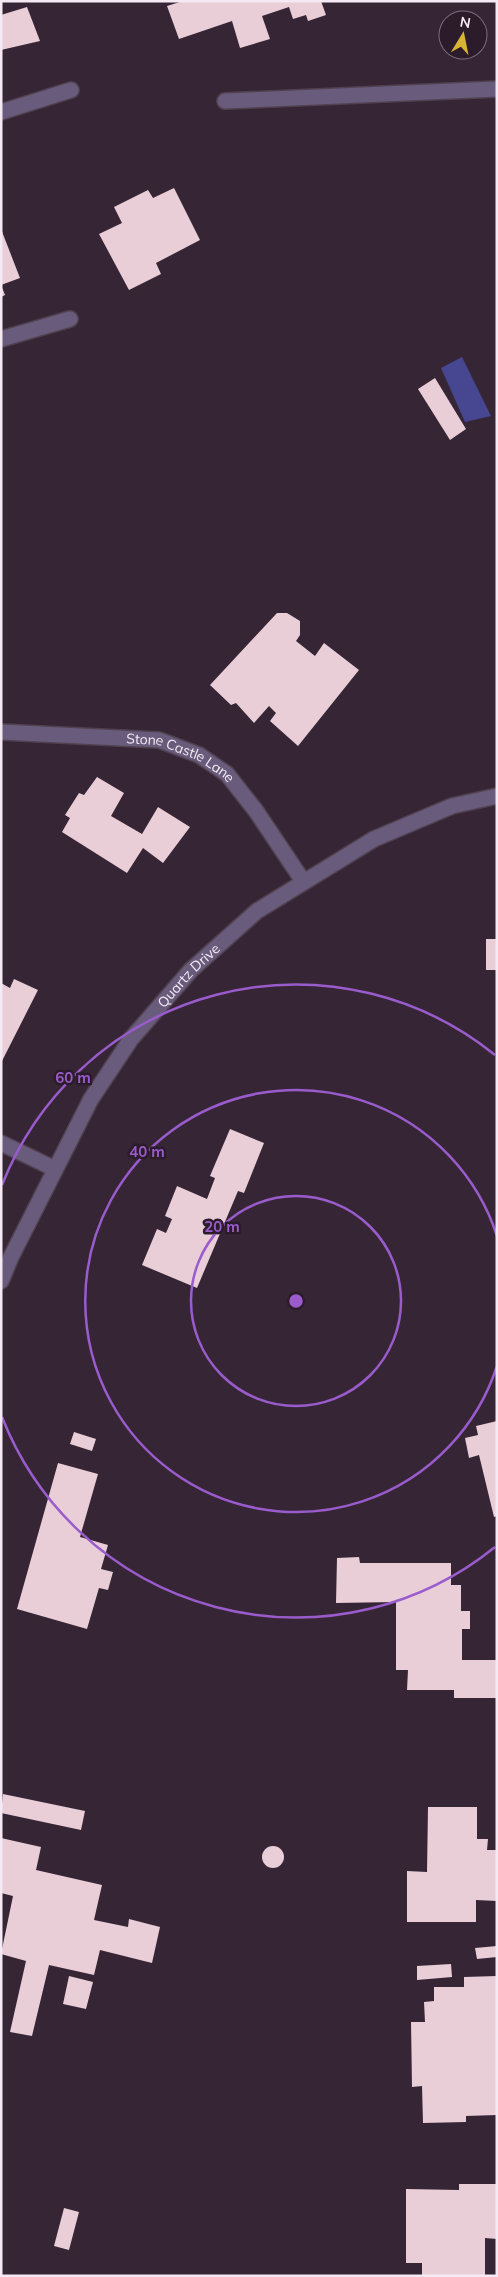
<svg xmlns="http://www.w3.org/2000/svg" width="498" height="2277" viewBox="0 0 498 2277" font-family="Mulish,sans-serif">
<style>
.water{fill:#464790}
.building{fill:#e9cdd7}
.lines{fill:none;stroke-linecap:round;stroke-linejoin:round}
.minor-casing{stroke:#514150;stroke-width:18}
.minor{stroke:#685b7b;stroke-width:15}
.ring{fill:none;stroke:#9a5ccc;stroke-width:2.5}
.labels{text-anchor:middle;stroke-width:5;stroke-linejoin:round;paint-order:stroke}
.street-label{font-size:14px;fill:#f5eaf4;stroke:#2c1c2b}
.centre{fill:#9a5ccc;stroke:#2c1c2b;stroke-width:2.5}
.ring-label{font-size:15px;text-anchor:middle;font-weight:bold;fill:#9a5ccc;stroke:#2c1c2b;stroke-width:5;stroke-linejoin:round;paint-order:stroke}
</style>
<rect width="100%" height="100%" fill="#362635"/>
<polygon class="water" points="462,357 491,416 465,422 441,368"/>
<g class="building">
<polygon points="183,1 321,1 326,15 308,21 306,15 293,19 289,7 262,16 270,39 240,48 232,21 179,39 167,6"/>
<polygon points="27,7 40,41 1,50 1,15"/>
<polygon points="174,188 200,240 156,263 161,274 129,290 99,234 122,223 114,207 148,190 153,198"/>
<polygon points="1,229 20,278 1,285"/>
<polygon points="1,285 5,295 1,297"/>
<polygon points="435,378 466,429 450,440 418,389"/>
<polygon points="277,613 287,613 300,621 300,635 296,641 315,656 324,643 359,670 298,746 270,721 276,713 269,706 254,723 236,703 231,705 210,685"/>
<polygon points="97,777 124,793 111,816 142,834 158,807 190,827 163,863 143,848 127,873 62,832 70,818 65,815 79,793 84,795"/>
<rect x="486" y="939" width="11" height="31"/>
<polygon points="14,979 38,990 1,1063 1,983 10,988"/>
<polygon points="230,1129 264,1143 244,1193 238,1191 197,1288 142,1265 157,1229 166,1233 172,1219 165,1216 177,1186 207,1199 215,1178 210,1176"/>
<polygon points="497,1421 497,1516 494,1517 479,1455 469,1458 465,1438 478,1435 476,1426"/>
<polygon points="74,1432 96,1439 92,1451 70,1444"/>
<polygon points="58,1463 98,1474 80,1537 108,1545 101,1569 113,1572 108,1590 99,1588 87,1629 17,1609"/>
<polygon points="359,1557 360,1563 451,1563 451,1585 461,1585 461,1611 470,1611 470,1629 462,1629 462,1660 497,1660 497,1698 454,1698 454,1690 407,1690 408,1670 396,1670 396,1602 336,1603 337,1558"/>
<polygon points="3,1794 85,1811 81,1830 1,1813"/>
<polygon points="428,1807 477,1807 477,1839 488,1839 487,1850 497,1850 497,1901 476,1900 476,1922 407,1922 407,1871 427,1872"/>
<polygon points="1,1838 41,1847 36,1870 102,1885 94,1920 128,1927 129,1919 160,1927 152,1963 100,1950 94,1975 49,1965 32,2036 10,2032 26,1961 1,1954 13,1896 1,1893"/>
<circle cx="273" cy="1857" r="11"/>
<polygon points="497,1946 497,1957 477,1959 475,1948"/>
<polygon points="451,1964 452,1977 417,1980 417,1966"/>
<polygon points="69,1976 93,1982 86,2009 63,2004"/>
<polygon points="497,1976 497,2115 466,2116 466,2122 423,2123 422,2086 412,2087 411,2022 425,2022 424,2002 434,2001 434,1987 464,1987 464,1977"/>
<polygon points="459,2184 497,2184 497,2239 485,2238 485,2276 422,2276 422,2263 406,2263 406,2189 459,2190"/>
<polygon points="64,2208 79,2212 69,2250 54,2246"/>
</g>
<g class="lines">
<g class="minor-casing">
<g id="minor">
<polyline points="225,101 497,89"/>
<polyline points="1,112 71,90"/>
<polyline points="1,339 70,319"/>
<path id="s1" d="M1 732 159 740 199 755 227 774 256 811 303 881"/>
<polyline points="1,1143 55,1169"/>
<path id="s2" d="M1 1281 11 1257 91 1099 131 1039 191 970 257 911 374 839 452 806 497 796"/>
</g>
</g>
<use href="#minor" class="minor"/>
</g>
<g class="ring">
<circle cx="296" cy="1301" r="105"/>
<path d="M497 1366A211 211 0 1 1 497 1236"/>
<path d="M495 1547A316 316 0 0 1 2 1417M2 1185A316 316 0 0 1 495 1055"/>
</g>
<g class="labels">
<g class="street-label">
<text dy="5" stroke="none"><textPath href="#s1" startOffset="184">Stone Castle Lane</textPath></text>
<text dy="5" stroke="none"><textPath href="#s2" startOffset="361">Quartz Drive</textPath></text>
</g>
</g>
<circle cx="296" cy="1301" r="8" class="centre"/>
<g class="ring-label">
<text x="73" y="1083">60 m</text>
<text x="147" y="1157">40 m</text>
<text x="222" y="1232">20 m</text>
</g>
<rect width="498" height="2277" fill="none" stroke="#f5eaf4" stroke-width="5"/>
<g transform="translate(463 35) rotate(10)"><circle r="24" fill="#2c1c2b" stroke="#7c6e7b"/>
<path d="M0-4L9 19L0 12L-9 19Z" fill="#d9b334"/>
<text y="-8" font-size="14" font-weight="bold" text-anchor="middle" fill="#f5eaf4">N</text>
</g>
</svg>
